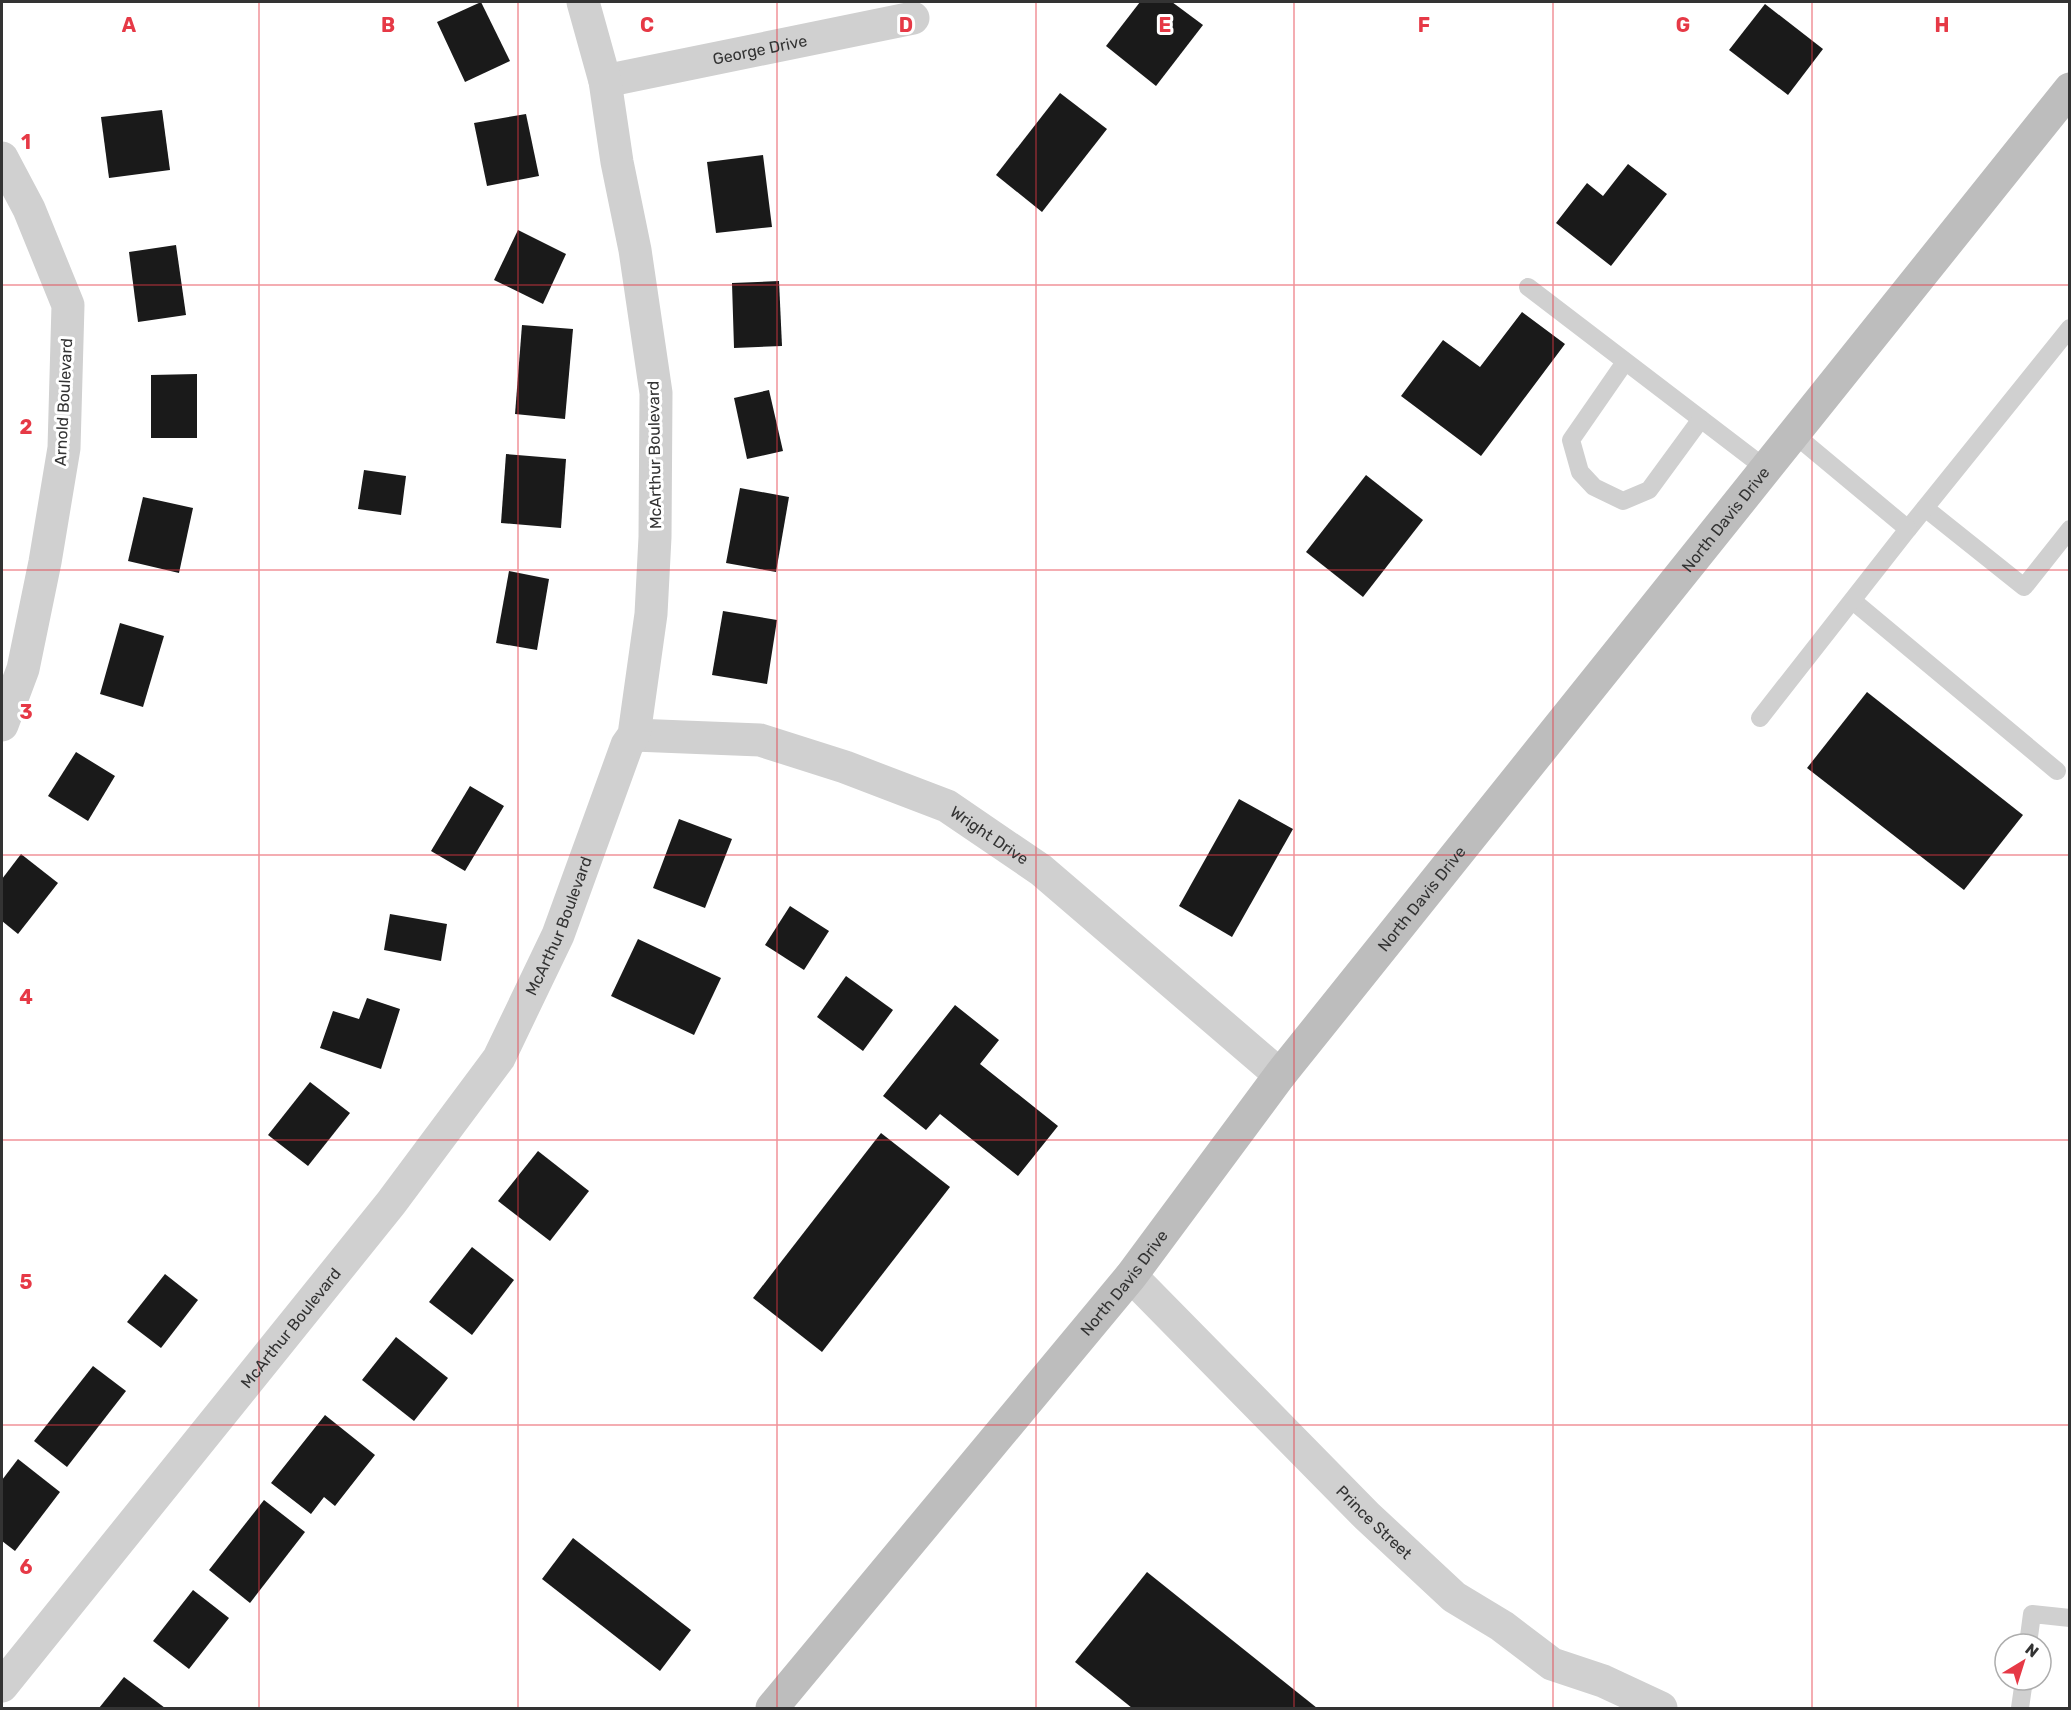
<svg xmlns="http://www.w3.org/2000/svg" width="2071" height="1710" viewBox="0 0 2071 1710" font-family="Rubik,sans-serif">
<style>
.building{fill:#1a1a1a}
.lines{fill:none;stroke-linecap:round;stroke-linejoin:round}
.lane{stroke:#d0d0d0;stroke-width:18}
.street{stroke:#d0d0d0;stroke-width:33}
.secondary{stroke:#bdbdbd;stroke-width:33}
.grid{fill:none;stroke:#e63946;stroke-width:1.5;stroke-opacity:0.55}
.labels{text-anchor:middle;stroke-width:6;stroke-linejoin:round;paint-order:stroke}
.street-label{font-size:16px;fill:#333;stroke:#fff}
.grid-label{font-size:20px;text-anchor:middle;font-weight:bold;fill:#e63946;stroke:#fff;stroke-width:6;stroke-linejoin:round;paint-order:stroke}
</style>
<rect width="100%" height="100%" fill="#fff"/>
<g class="building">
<polygon points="481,2 510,61 465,82 437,22"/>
<polygon points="1140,2 1172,2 1203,25 1156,86 1106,46"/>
<polygon points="1765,4 1823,49 1788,95 1729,50"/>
<polygon points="1060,93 1107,129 1042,212 996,175"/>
<polygon points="162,110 170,170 109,178 101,117"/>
<polygon points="526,114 539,176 487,186 474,123"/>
<polygon points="763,155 772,227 716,233 707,162"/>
<polygon points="1628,164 1667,194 1611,266 1556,223 1587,183 1603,196"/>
<polygon points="518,230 566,254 543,304 494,280"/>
<polygon points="176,245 186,315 138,322 129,252"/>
<polygon points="779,281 782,346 734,348 732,283"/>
<polygon points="1522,312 1565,344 1481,456 1401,396 1443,340 1480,367"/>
<polygon points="522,325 573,329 565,419 515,414"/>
<polygon points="197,374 197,438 151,438 151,375"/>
<polygon points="769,390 783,451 747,459 734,398"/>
<polygon points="506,454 566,459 561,528 501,523"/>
<polygon points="364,470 406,476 401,515 358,509"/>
<polygon points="1366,475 1423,520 1363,597 1306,552"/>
<polygon points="740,488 789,497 776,572 726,563"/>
<polygon points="143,497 193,508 179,573 128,561"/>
<polygon points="509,571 549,579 537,650 496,643"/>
<polygon points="723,611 777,620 767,684 712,675"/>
<polygon points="120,623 164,636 143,707 100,694"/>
<polygon points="1867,692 2023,815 1964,890 1807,768"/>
<polygon points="76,752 115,776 88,821 48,796"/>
<polygon points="470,786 504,806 465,871 431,851"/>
<polygon points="1239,799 1293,829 1232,937 1179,906"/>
<polygon points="679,819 732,839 705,908 653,888"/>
<polygon points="21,854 58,883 18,934 2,921 2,879"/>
<polygon points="790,906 829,931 804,970 765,945"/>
<polygon points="390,914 447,924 441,961 384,950"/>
<polygon points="638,939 721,978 694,1035 611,996"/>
<polygon points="846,976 893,1010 863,1051 817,1017"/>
<polygon points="367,998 400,1009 381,1069 320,1048 333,1011 359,1019"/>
<polygon points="955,1005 999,1040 980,1064 1058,1126 1018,1176 940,1114 926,1130 883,1096"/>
<polygon points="310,1082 350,1113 308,1166 268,1135"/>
<polygon points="881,1133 950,1187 822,1352 753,1298"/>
<polygon points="538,1151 589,1191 550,1241 498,1201"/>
<polygon points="472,1247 514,1280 472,1335 429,1302"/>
<polygon points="165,1274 198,1300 161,1348 127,1322"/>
<polygon points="396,1337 448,1378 414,1421 362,1380"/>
<polygon points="93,1366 126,1391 67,1467 34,1441"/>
<polygon points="325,1415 375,1455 335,1506 324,1497 311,1514 271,1483"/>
<polygon points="18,1459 60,1492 15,1551 2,1541 2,1480"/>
<polygon points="264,1500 305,1532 250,1603 209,1570"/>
<polygon points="573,1538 691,1630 660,1671 542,1579"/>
<polygon points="1147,1572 1317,1708 1132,1708 1075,1662"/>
<polygon points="193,1590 229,1618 189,1669 153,1641"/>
<polygon points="124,1677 165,1708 99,1708"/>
</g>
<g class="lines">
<g class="lane">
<polyline points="1528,287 1765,468"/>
<polyline points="1625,362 1571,440 1580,472 1594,487 1623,501 1649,490 1701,419"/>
<polyline points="1925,508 2024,587 2070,529"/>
<polyline points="1908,529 2070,328"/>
<polyline points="1853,601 2057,771"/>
<polyline points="1760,718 1908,529 1794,434"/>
<polyline points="2028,1644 2032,1614 2070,1618"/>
<polyline points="2020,1708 2024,1680"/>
</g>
<g class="street">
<path id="s1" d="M605 81 913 18"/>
<polyline points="2,158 29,209 68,305 64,448 45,562 23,669 2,725"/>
<path id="s2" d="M634 735 760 740 845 767 947 806 1041 870 1280 1075"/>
<path id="s3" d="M1131 1276 1367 1516 1454 1597 1502 1626 1552 1664 1603 1681 1661 1708"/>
<path id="s4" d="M2 1686 391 1203 499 1058 558 935 627 745 634 735 651 614 655 537 656 393 635 250 617 162 605 81 583 2"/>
</g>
<path class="secondary" id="s5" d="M772 1708 1131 1276 1280 1075 2070 89"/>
</g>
<path class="grid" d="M259 2V1708M518 2V1708M777 2V1708M1036 2V1708M1294 2V1708M1553 2V1708M1812 2V1708M2 285H2070M2 570H2070M2 855H2070M2 1140H2070M2 1425H2070"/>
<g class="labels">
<g class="street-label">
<text dy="6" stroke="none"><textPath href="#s1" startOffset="158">George Drive</textPath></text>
<text transform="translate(63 402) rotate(-87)" y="6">Arnold Boulevard</text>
<text transform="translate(654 455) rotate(-91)" y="6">McArthur Boulevard</text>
<text dy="6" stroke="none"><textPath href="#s5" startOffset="1524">North Davis Drive</textPath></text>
<text dy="6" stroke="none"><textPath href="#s2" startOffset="376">Wright Drive</textPath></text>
<text dy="6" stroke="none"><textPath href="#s5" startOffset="1038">North Davis Drive</textPath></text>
<text dy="6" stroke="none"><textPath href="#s4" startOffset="946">McArthur Boulevard</textPath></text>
<text dy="6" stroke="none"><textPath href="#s5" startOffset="552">North Davis Drive</textPath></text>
<text dy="6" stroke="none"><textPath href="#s4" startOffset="460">McArthur Boulevard</textPath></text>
<text dy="6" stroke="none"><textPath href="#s3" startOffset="346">Prince Street</textPath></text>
</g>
</g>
<g class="grid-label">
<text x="129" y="32">A</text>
<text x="388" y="32">B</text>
<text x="647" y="32">C</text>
<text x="906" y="32">D</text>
<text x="1165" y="32">E</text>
<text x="1424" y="32">F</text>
<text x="1683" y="32">G</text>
<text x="1942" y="32">H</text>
<text x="26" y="149">1</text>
<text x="26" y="434">2</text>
<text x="26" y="719">3</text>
<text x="26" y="1004">4</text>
<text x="26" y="1289">5</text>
<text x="26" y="1574">6</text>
</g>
<rect width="2071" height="1710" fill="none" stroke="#333333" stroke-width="6"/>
<g transform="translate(2023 1662) rotate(38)"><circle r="28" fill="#ffffff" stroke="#adadad" stroke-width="1.5"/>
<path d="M0-4.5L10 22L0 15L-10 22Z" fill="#e63946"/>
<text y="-9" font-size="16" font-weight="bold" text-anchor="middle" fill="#333333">N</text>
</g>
</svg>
